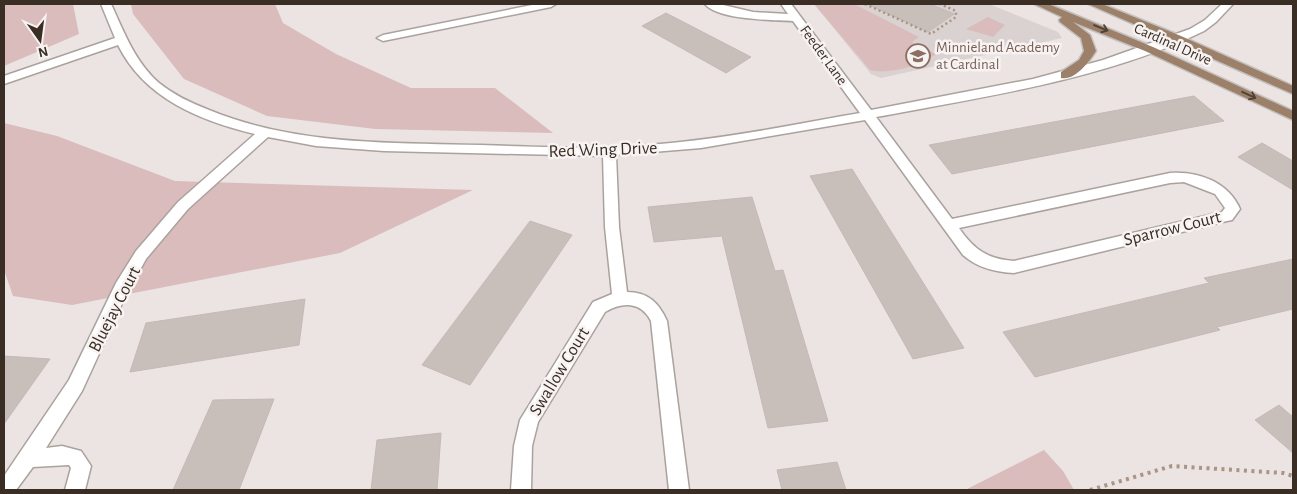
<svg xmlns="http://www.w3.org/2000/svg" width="1297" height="494" viewBox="0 0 1297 494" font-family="'Alegreya Sans',sans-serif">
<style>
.built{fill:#dad2d0}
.green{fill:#dabcbd}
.building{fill:#c8bfba;stroke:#c4b9b5}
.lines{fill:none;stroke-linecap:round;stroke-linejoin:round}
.minor-casing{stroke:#aba29d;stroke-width:3}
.major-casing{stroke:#c4c0bd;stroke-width:3}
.path-far1{stroke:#ab9485;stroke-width:2.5;stroke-dasharray:2 3;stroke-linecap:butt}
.path{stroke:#ab9485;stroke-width:4;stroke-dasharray:3 4.5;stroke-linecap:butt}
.minor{fill:#fff;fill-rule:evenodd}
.major{fill:#9c806a;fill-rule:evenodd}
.oneway{stroke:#524235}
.labels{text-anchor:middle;stroke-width:5;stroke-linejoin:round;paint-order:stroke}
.far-street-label{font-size:15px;fill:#3a2d23;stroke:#f7f3f2}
.far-education-label{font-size:15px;fill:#785e54;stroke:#f7f3f2;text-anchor:start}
.street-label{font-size:18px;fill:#3a2d23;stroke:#f7f3f2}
</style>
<rect width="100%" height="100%" fill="#ebe4e2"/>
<polygon class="built" points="814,4 989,4 1058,32 1062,38 881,78 871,74"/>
<g class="green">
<polygon points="4,4 73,4 79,34 4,66"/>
<polygon points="131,4 275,4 283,23 336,54 411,88 495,88 553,133 375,129 267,116 184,79 133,14"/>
<path d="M814 4H854L919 37 912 42 936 54C920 66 889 75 870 70Z"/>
<polygon points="988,17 1005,25 993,37 966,29"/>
<polygon points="4,123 57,136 175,181 473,190 340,253 72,305 13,296 4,270"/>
<polygon points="1044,450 1063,471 1074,490 967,489"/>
</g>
<g class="building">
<polygon points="867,4 930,4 954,14 928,32"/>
<polygon points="666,13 751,57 726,73 642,26"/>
<polygon points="1194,96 1224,121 952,174 929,145"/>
<polygon points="1262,143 1293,161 1293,190 1238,157"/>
<polygon points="852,169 964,348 913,359 810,176"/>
<polygon points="752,197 775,271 783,270 828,421 768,428 722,236 654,242 648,207"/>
<polygon points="530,221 572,235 470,385 422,365"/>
<polygon points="1293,259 1293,309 1217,327 1220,330 1035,377 1003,332 1209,283 1204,278"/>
<polygon points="305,299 299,345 130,372 146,323"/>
<polygon points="4,356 50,359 4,424"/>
<polygon points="274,399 239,490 173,490 213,400"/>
<polygon points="1279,405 1293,417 1293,453 1255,420"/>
<polygon points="441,433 437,490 371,490 377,440"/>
<polygon points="837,462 846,490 782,490 777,470"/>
</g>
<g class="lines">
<g class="minor-casing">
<g id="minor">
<path d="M101 4H111C124 32 135 62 159 83 174 95 191 103 209 110 294 145 390 143 481 145 544 147 608 150 671 143 734 137 797 124 860 113L793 21C773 20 718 20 705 4H719L753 12 788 14 781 4H791L871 110 1033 79 1103 60 1190 29 1205 20 1222 4H1233L1216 22 1204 31C1107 79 983 97 876 117L952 219 1170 173C1199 171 1228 182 1240 209L1232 220 1227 221 1014 273C995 272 978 268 963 255L865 120 701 148 616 155 619 227 627 292C648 292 659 303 667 321L689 490H669L651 321C641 301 622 302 605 312L538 422 532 446 531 490H511L514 446 520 420 593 302 612 294 605 227 603 156 384 151 316 146 268 137 188 209 146 259 125 297 82 391 46 448 62 446 81 451 91 466 85 490H65L71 468 69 465 33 467 16 490H4V476L69 380 116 283 136 251 178 202 255 134C200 121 144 98 118 45L4 84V76L115 38ZM1184 182 1215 194 1225 208 1222 212 1014 261C988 259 974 250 959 228L1170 183Z"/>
<polygon points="537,4 556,4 551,7 383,41 377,38 383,35"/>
</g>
</g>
<g class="major-casing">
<g id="major">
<path d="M1034 4H1048L1153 47 1293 111V120L1145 51 1073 22 1090 35 1096 51C1089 62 1075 81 1061 78V72L1079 60 1084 51 1081 38 1060 22 1059 20 1062 17Z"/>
<polygon points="1088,4 1102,4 1181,36 1293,86 1293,94"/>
</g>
</g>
<polyline class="path-far1" points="865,4 931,34 956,17 956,11 940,4"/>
<polyline class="path" points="1090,490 1172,466 1283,473 1293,476"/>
<use href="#minor" class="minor"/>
<use href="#major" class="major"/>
</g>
<defs><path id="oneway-shaft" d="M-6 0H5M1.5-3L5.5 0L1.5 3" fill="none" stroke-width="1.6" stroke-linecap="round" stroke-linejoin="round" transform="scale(1.25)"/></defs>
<g class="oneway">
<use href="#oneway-shaft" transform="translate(1101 28) rotate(22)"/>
<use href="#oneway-shaft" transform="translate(1249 95) rotate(25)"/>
</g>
<defs>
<g id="school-ring" transform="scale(1.25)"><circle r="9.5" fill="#f7f3f2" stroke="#8d6e63" stroke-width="1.5"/><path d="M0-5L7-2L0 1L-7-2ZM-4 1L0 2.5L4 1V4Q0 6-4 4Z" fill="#8d6e63"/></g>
</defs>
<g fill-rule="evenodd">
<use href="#school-ring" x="918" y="56"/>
</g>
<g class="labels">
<g class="far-street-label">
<text transform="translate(1173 44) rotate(24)" y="5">Cardinal Drive</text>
<text transform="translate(824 55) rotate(54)" y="5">Feeder Lane</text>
</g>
<g class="far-education-label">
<text x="936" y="52">Minnieland Academy<tspan x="936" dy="17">at Cardinal</tspan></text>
</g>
<g class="street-label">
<text transform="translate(603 149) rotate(-2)" y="6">Red Wing Drive</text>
<text transform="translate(1172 228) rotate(-14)" y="6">Sparrow Court</text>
<text transform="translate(114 309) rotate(-63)" y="6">Bluejay Court</text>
<text transform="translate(559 371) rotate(-59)" y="6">Swallow Court</text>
</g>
</g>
<rect width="1297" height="494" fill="none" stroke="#3a2d23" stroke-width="10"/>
<g transform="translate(40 40) rotate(166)" stroke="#f7f3f2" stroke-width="4" paint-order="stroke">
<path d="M0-4L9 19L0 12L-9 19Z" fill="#3a2d23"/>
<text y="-8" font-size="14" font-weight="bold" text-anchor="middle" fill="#3a2d23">N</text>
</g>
</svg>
